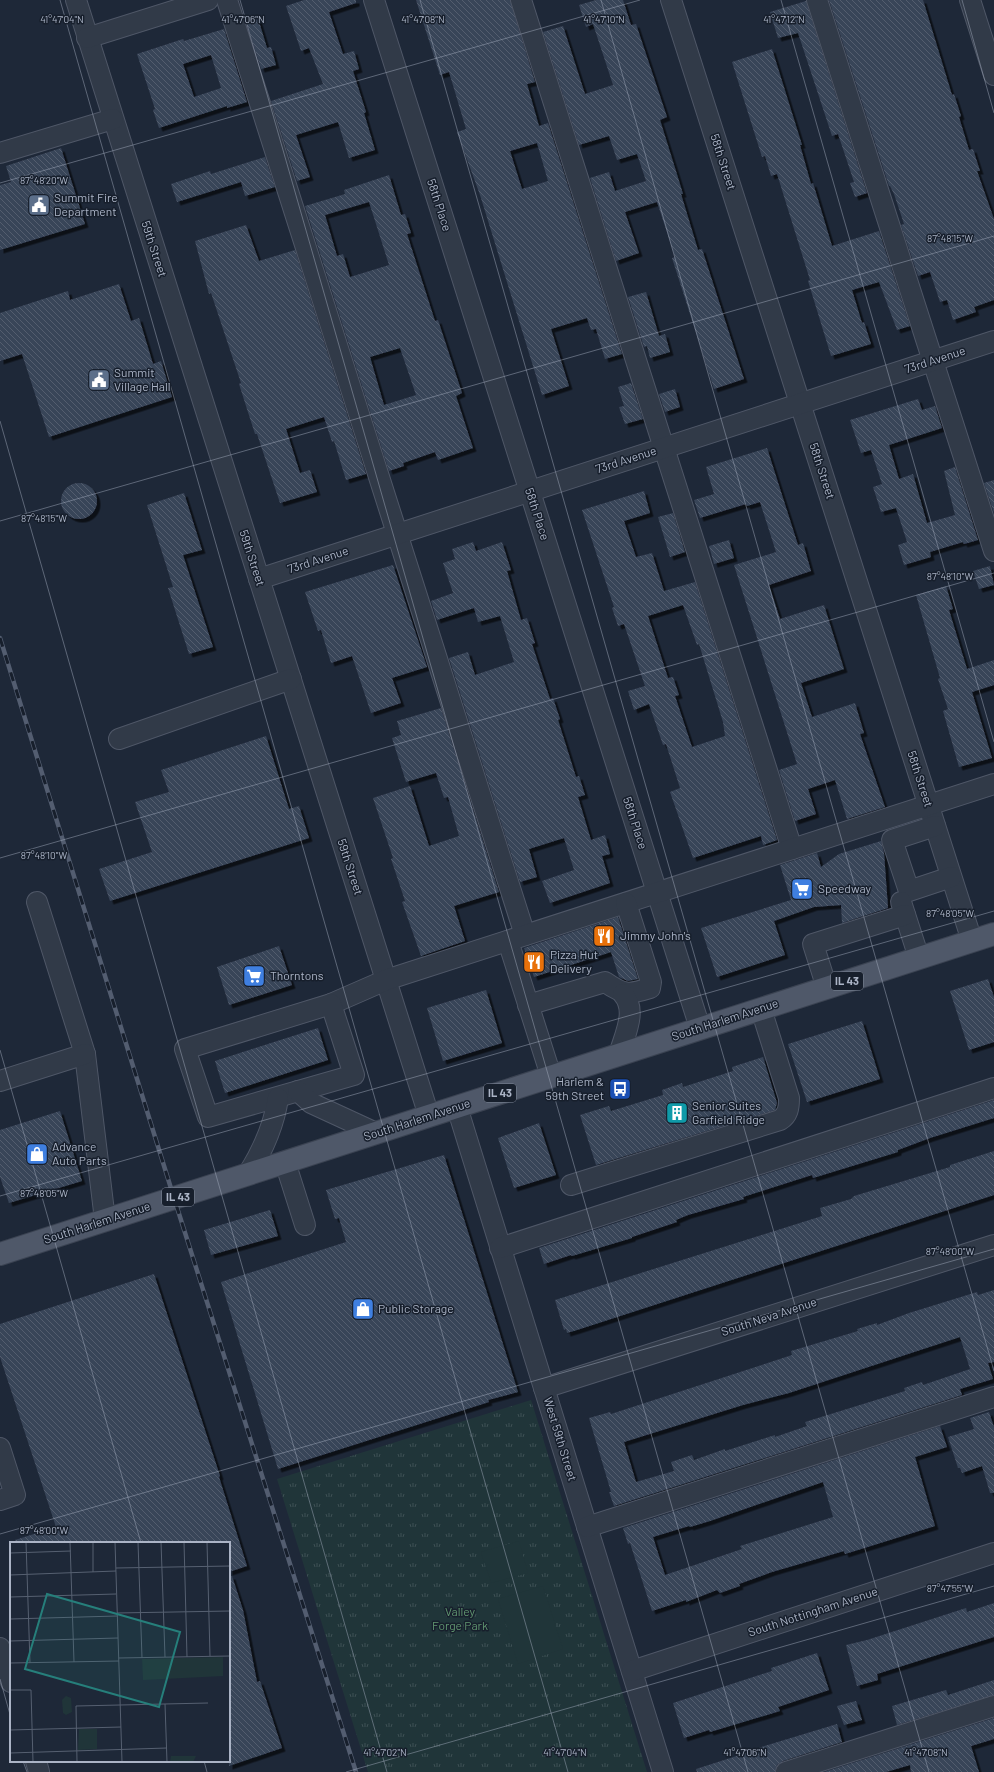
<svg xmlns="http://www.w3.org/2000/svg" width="994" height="1772" viewBox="0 0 994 1772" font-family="Barlow,sans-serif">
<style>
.park{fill:url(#park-tufts)}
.pitch{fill:#203539}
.building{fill:url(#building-back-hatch);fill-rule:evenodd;filter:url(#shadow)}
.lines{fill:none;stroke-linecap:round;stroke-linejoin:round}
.minor-casing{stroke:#4f5767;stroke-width:22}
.major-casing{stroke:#3b4352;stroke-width:24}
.minor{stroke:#313a48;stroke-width:20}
.major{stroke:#4f5869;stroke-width:22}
.rail-casing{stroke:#535d70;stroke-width:4.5}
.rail{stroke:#171f2c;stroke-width:3;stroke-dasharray:9;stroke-linecap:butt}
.ticks{fill:none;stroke:#abb4c6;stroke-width:1;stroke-opacity:0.45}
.labels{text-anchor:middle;stroke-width:3;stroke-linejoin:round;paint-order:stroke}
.shield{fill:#171f2c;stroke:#7f8798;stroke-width:1}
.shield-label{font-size:11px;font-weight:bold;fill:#abb4c6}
.street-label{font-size:12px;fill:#abb4c6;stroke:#171f2c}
.poi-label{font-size:12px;fill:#abb4c6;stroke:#171f2c;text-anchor:start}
.park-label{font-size:12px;fill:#619770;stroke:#171f2c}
.inset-road{fill:none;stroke:#566071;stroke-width:1}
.view{fill:#267f7b;fill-opacity:0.15;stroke:#267f7b;stroke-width:2}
.inset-edge{fill:none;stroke:#abb4c6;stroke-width:2}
.ticks-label{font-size:10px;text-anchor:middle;fill:#abb4c6;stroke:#171f2c;stroke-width:3;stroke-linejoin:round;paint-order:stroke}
</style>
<defs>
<pattern id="park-tufts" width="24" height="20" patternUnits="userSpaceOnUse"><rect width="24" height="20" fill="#203539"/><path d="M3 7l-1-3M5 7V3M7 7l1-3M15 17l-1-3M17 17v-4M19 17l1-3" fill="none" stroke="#3e5054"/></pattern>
<pattern id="building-back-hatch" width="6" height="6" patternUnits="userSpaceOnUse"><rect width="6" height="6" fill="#394458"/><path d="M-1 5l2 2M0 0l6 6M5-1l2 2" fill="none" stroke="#535d6e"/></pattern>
<filter id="shadow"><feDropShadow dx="3.5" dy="3.5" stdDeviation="0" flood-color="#0009"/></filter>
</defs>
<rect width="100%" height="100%" fill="#1e2838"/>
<polygon class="park" points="531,1400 647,1772 368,1772 277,1479"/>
<g class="pitch">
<polygon points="519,1541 528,1573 491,1583 481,1552"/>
<polygon points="543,1586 563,1649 518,1664 498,1599"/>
</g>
<g class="building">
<polygon points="304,0 356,0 356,3 329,12 343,54 354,51 359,69 353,71 366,112 364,113 375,150 349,158 338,122 296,135 310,177 297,181 271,101 323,84 309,48 301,51 286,6"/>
<path d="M416 0H510L535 82 527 84 539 126 548 123 622 354 605 359 596 329 591 330 587 318 551 329 569 386 542 395 480 195 457 132 466 129 449 72 440 75ZM537 143 548 181 522 189 510 151Z"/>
<polygon points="596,0 623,0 631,25 636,24 667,117 660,120 675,168 683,194 681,194 698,250 702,249 744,379 714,389 672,258 675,257 657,202 625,212 639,253 616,261 590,178 609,172 615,191 646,181 637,154 617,160 609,136 579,145 543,32 563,26 585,94 613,85 593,24 586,27 579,5"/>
<polygon points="829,0 923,0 952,95 954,94 961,116 959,117 969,150 973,149 980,171 977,171 994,219 994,300 974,307 976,312 953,320 947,300 940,302 930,272 918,276 901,225 904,224 894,194 890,186 889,186"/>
<polygon points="806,1 867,193 855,197 850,183 854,182 838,134 832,136 798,33 778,38 770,12"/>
<polygon points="257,15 267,48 271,47 276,65 261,69 245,18"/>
<path d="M224 29 247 102 227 108V106L159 128 153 110 155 109 137 54 183 39 184 41ZM211 55 221 88 194 97 183 64Z"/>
<polygon points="772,49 802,145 800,145 811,184 813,183 832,246 879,231 910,326 897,330 879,282 852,290 862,323 864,322 871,344 831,356 808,281 810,280 777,174 771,176 765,156 762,157 732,62"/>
<polygon points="61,148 85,224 0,250 0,185 11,182 6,166"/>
<polygon points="265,157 275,187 245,196 241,182 177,202 171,184 210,171 211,174"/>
<path d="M389 175 401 215 405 214 411 233 407 234 435 321 438 320 462 393 456 396 473 448 438 460 435 452 403 463 404 466 389 471 305 206 345 194 344 190ZM369 202 389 265 350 277 343 254 337 256 325 215ZM400 348 416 395 384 405 370 357Z"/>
<polygon points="246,225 259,261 295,250 366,474 346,480 334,441 332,442 324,417 286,429 300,473 310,470 317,492 280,503 257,434 255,434 246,406 239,384 241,383 211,293 209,294 195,241"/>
<polygon points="119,284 131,321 139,318 153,364 161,361 172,397 49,437 22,354 0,361 0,313 68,291 70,300"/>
<polygon points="646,292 659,336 665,334 670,352 650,358 647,346 644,347 628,297"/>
<polygon points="631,383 643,419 625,424 619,407 624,406 618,387"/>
<polygon points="675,389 680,407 665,412 659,394"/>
<polygon points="918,399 922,410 935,406 942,428 889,445 899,479 913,474 927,523 955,515 944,471 955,467 978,540 964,544 963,542 930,552 931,557 904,565 898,545 907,542 896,508 881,512 873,487 882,484 871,450 861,453 850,420"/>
<polygon points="767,448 798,545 803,543 811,571 769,585 780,619 824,605 844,669 801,683 812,717 855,703 864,733 860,734 885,807 847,819 835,780 808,789 816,814 795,821 779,770 797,764 734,565 776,552 760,502 747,506 746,504 700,518 694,500 714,494 706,467"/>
<polygon points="994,480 994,513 984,483"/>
<circle cx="79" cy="501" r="18"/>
<path d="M644 491 650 513 624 521 636 557 652 553 664 591 695 582 777 840 763 845 761 836 693 858 670 792 680 788 666 744 663 745 649 704 634 710 628 691 645 686 624 624 618 626 612 608 614 607 582 510ZM683 605 697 645 699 644 723 722 725 736 692 747 675 696 679 695 673 677 668 678 648 616Z"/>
<polygon points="184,493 202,550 183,555 213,647 189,654 168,588 173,587 147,505"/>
<polygon points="673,513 685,552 670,557 658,517"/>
<polygon points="729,540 734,558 714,564 709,546"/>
<polygon points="473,542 476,551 502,542 511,570 507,571 521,620 527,618 535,643 532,644 550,699 553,698 560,719 558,720 576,777 579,776 585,795 578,797 591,840 605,835 610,854 602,856 610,883 550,903 542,881 574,870 564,838 529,849 537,877 520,882 449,658 468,652 475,675 514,662 500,616 478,622 474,608 437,620 431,601 453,593 443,563 455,559 452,549"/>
<polygon points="393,565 427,667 392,678 401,703 371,713 352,656 331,663 321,630 318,631 305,592"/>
<polygon points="990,566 994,585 979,589 973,571"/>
<polygon points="946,586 953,609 949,610 967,669 994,660 994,685 972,692 992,758 959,767 943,711 948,709 938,679 940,678 916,595"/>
<polygon points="441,708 499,892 454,906 465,941 421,956 402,902 405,901 391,859 393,858 373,798 410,786 429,846 459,836 448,797 444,798 436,773 406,782 392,738 401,735 397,721"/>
<polygon points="266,736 289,809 299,806 309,838 110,901 99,869 152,852 135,802 169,792 161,770"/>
<polygon points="881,841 884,853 888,908 842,923 841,905 814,907 774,921 785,955 717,977 701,928 791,900 780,865 817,853 821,867 839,854"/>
<polygon points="618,917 638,979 628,981 619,977 611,952 534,977 524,948"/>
<polygon points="279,946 292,985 229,1005 217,967"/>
<polygon points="988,979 994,997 994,1042 969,1050 950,991"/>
<polygon points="486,990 502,1043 443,1061 427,1008"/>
<polygon points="862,1021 880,1079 807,1102 788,1044"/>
<polygon points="318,1028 328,1060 225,1093 215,1061"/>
<polygon points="763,1057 777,1103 775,1110 596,1165 580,1115 609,1106 611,1111 663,1095 662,1090 682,1083 683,1087 733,1071 732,1067"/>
<polygon points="994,1100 994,1118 930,1138 898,1150 898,1152 813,1178 812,1175 743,1197 744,1199 688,1215 676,1220 677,1222 632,1237 632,1238 572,1256 571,1255 544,1264 539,1248"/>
<polygon points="60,1111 82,1181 9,1203 0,1177 0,1130"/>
<polygon points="539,1123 556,1175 514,1188 498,1138"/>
<polygon points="994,1151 994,1195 577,1330 567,1333 566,1329 564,1330 555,1300 822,1216 820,1208 851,1199 854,1196 950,1167 950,1165"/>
<polygon points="444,1155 518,1392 488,1400 489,1402 278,1469 221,1282 346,1242 339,1218 335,1219 326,1190"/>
<polygon points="270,1210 278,1236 211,1255 204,1230"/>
<polygon points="154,1274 220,1476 219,1477 247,1566 229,1572 229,1543 16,1543 15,1540 56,1527 0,1357 0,1324"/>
<path d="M994 1290V1362L988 1363 993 1379 960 1389 962 1395 614 1506 609 1492H611L589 1418 610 1412 611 1414 792 1355 791 1351 858 1331 857 1329 877 1323V1325L909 1313 977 1292 978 1295ZM960 1337 970 1369 923 1385 922 1382 904 1388 905 1391 805 1422 807 1426 775 1437V1435L725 1451V1449L694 1460 692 1455 671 1462 674 1471 636 1482 624 1442 743 1405 789 1393Z"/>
<polygon points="989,1412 994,1427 994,1493 990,1493 982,1466 962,1473 960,1468 958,1468 948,1437 974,1429 970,1418"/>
<path d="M940 1426 947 1447 915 1457 935 1526 845 1554 844 1551 772 1572 739 1584 740 1586 720 1593 717 1590 686 1602V1600L652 1611 630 1543 628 1544 623 1528ZM823 1482 833 1517 740 1546 742 1549 665 1575 653 1537 689 1526 690 1527 710 1521Z"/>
<polygon points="229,1576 232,1576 243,1610 257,1682 260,1681 282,1748 229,1766"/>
<polygon points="994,1603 994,1637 877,1674 878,1680 857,1686 846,1645 867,1640 966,1608 967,1612"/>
<polygon points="817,1653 829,1690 778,1707 780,1711 710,1732 709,1730 684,1738 673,1703 772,1671 771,1668"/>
<polygon points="994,1680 994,1695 897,1725 892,1706 946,1690 948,1695"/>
<polygon points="856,1701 862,1720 844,1725 837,1706"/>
<polygon points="994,1718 994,1739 971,1746 979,1772 911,1772 910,1765 886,1772 824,1772"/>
<polygon points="837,1724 842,1742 783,1761 777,1765 775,1772 697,1772 696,1769 746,1753 745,1752"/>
</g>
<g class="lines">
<g class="minor-casing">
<g id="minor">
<polyline points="76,0 429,1116"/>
<polyline points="227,0 525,935"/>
<polyline points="374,0 700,1028"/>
<polyline points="521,0 792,849"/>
<polyline points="671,0 972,941"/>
<polyline points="817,0 994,551"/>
<polyline points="970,0 994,75"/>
<polyline points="87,38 208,0"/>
<polyline points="0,153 113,119"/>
<polyline points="259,579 994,341"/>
<polyline points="119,739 291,679"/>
<polyline points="935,826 892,840 909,891 951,877"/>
<polyline points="37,902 85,1054 105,1220"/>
<polyline points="901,902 919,958"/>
<polyline points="508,941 551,1076"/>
<polyline points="827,988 813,944 905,915"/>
<polyline points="331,1004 386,980 994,784"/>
<polygon points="331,1004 354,1075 208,1117 185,1049"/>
<path d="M528 1005 605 982C624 995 628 995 650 988L651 982 626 903"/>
<path d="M619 1055C624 1036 638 1011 623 994"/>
<polyline points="0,1081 85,1054"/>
<polyline points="298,1091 311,1103 376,1133"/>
<polyline points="457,1107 663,1772"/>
<polyline points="285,1162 305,1225"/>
<path d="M248 1174C263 1150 274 1126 278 1098"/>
<path d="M571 1185 780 1120C788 1115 789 1108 789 1098L761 1009"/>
<polyline points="500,1248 994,1088"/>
<polyline points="544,1388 994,1245"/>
<polyline points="0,1448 15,1495 0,1500"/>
<polyline points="587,1527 994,1397"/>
<polyline points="0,1648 11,1682"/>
<polyline points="632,1671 994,1553"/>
<polyline points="36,1761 39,1772"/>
<polyline points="786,1772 994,1706"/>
</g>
</g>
<g class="major-casing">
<polyline id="major" points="0,1254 994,934"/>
</g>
<use href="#minor" class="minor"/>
<use href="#major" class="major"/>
<g class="rail-casing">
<polyline id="rail" points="0,638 174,1198 356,1772"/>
</g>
<use href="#rail" class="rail"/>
</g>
<path class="ticks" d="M60 0 568 1772M240 0 748 1772M420 0 929 1772M601 0 994 1371M781 0 994 742M962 0 994 113M0 183 640 0M0 421 387 1772M0 521 994 236M0 858 994 573M0 1050 141 1543M0 1196 994 911M0 1534 994 1249M0 1679 11 1718M23 1761 27 1772M204 1761 207 1772M346 1772 994 1586"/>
<defs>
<g id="civic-square" transform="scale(1.15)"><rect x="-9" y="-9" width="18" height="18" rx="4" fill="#5c6f8a" stroke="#171f2c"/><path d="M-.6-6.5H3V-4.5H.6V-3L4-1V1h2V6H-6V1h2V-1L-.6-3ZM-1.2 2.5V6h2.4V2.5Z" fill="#fff"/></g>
<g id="supermarket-square" transform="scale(1.15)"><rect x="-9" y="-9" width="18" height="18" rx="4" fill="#3f7fe0" stroke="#171f2c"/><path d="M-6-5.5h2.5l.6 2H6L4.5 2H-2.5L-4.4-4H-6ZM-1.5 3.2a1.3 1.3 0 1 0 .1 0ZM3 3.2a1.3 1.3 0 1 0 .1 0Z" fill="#fff"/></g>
<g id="restaurant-square" transform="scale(1.15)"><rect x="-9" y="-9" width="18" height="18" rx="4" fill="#e8710a" stroke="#171f2c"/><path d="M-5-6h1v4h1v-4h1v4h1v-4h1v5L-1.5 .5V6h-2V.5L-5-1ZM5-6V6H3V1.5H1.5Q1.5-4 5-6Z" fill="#fff"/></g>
<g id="bus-square" transform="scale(1.15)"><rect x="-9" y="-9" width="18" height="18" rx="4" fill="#1a4fb4" stroke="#171f2c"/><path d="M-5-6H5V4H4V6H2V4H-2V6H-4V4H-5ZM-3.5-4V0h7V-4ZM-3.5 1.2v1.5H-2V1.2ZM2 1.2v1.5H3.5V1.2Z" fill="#fff"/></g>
<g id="building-square" transform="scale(1.15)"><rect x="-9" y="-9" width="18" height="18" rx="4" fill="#0f9aa8" stroke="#171f2c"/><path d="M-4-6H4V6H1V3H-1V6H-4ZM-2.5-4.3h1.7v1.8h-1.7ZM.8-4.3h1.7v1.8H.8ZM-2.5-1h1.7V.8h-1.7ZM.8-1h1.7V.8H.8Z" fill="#fff"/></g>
<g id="shop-square" transform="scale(1.15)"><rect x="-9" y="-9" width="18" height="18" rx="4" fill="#3f7fe0" stroke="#171f2c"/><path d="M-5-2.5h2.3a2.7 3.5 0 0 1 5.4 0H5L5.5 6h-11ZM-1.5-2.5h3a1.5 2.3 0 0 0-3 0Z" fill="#fff"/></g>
</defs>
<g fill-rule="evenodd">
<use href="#civic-square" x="39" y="205"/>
<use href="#civic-square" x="99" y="380"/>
<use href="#supermarket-square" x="802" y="889"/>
<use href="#restaurant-square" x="604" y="936"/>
<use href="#restaurant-square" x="534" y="962"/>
<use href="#supermarket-square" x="254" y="976"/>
<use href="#bus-square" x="620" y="1089"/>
<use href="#building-square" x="677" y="1113"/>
<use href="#shop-square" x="37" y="1154"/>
<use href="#shop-square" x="363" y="1309"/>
</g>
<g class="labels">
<g class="shield">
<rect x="831" y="972" width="32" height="18" rx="3"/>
<rect x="484" y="1084" width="32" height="18" rx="3"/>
<rect x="162" y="1188" width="32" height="18" rx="3"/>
</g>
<g class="shield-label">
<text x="847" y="985">IL 43</text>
<text x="500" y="1097">IL 43</text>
<text x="178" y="1201">IL 43</text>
</g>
<g class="street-label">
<text transform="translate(723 162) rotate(72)" y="4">58th Street</text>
<text transform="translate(439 205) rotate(72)" y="4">58th Place</text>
<text transform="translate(154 249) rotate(72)" y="4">59th Street</text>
<text transform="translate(935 360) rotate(-18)" y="4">73rd Avenue</text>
<text transform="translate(626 460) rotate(-18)" y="4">73rd Avenue</text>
<text transform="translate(822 471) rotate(72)" y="4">58th Street</text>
<text transform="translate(537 514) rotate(72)" y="4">58th Place</text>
<text transform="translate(252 558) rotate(72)" y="4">59th Street</text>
<text transform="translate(318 560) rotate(-18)" y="4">73rd Avenue</text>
<text transform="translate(920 779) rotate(72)" y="4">58th Street</text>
<text transform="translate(635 823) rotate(72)" y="4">58th Place</text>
<text transform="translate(350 867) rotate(72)" y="4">59th Street</text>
<text transform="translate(725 1020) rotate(-18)" y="4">South Harlem Avenue</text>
<text transform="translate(417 1120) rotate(-18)" y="4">South Harlem Avenue</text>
<text transform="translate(97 1223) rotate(-18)" y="4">South Harlem Avenue</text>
<text transform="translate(769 1317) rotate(-18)" y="4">South Neva Avenue</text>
<text transform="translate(560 1439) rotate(73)" y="4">West 59th Street</text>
<text transform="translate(813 1612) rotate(-18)" y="4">South Nottingham Avenue</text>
</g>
<g class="poi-label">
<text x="54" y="202">Summit Fire<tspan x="54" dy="14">Department</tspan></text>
<text x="114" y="377">Summit<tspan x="114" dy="14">Village Hall</tspan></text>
<text x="818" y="893">Speedway</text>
<text x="620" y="940">Jimmy John's</text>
<text x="550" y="959">Pizza Hut<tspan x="550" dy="14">Delivery</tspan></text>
<text x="270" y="980">Thorntons</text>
<text x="604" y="1086" text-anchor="end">Harlem &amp;<tspan x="604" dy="14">59th Street</tspan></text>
<text x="692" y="1110">Senior Suites<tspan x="692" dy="14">Garfield Ridge</tspan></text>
<text x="52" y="1151">Advance<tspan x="52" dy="14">Auto Parts</tspan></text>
<text x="378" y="1313">Public Storage</text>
</g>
<g class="park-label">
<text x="460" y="1616">Valley<tspan x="460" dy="14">Forge Park</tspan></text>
</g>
</g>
<g transform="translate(10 1542)">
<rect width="220" height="220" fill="#1e2838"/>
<path d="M56 154 61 156 62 170 56 173 53 171 52 158Z" fill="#203539"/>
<path d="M186 214 183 220H160L161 214Z" fill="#203539"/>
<path d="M213 115V134L133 138 132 117ZM69 187H87V207L68 208Z" fill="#203539"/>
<path class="inset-road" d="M16 0 20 121M60 0 64 120M83 0V30M105 0 112 220M128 0 132 116M151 0 155 115M174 0 177 115M197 0 200 114M0 11 61 9M106 26 220 24M0 33 106 29M0 55 106 52M107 71 220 69M0 77 107 74M0 99 108 96M109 116 220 114M0 121 109 119M0 148H21L23 220M155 162 157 220M0 188 111 185M0 211 157 206M67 220 66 164 198 161"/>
<path class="view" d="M37 52 170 90 149 165 15 127Z"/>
<rect width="220" height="220" class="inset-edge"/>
</g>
<g class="ticks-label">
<text x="62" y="23">41°47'04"N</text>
<text x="243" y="23">41°47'06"N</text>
<text x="423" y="23">41°47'08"N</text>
<text x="604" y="23">41°47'10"N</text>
<text x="784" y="23">41°47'12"N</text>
<text x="44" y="184">87°48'20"W</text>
<text x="950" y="242">87°48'15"W</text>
<text x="44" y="522">87°48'15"W</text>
<text x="950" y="580">87°48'10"W</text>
<text x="44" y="859">87°48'10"W</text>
<text x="950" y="917">87°48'05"W</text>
<text x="44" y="1197">87°48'05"W</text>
<text x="950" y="1255">87°48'00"W</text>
<text x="44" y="1534">87°48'00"W</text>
<text x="950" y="1592">87°47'55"W</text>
<text x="385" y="1756">41°47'02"N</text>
<text x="565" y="1756">41°47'04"N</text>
<text x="745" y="1756">41°47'06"N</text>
<text x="926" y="1756">41°47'08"N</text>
</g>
</svg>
